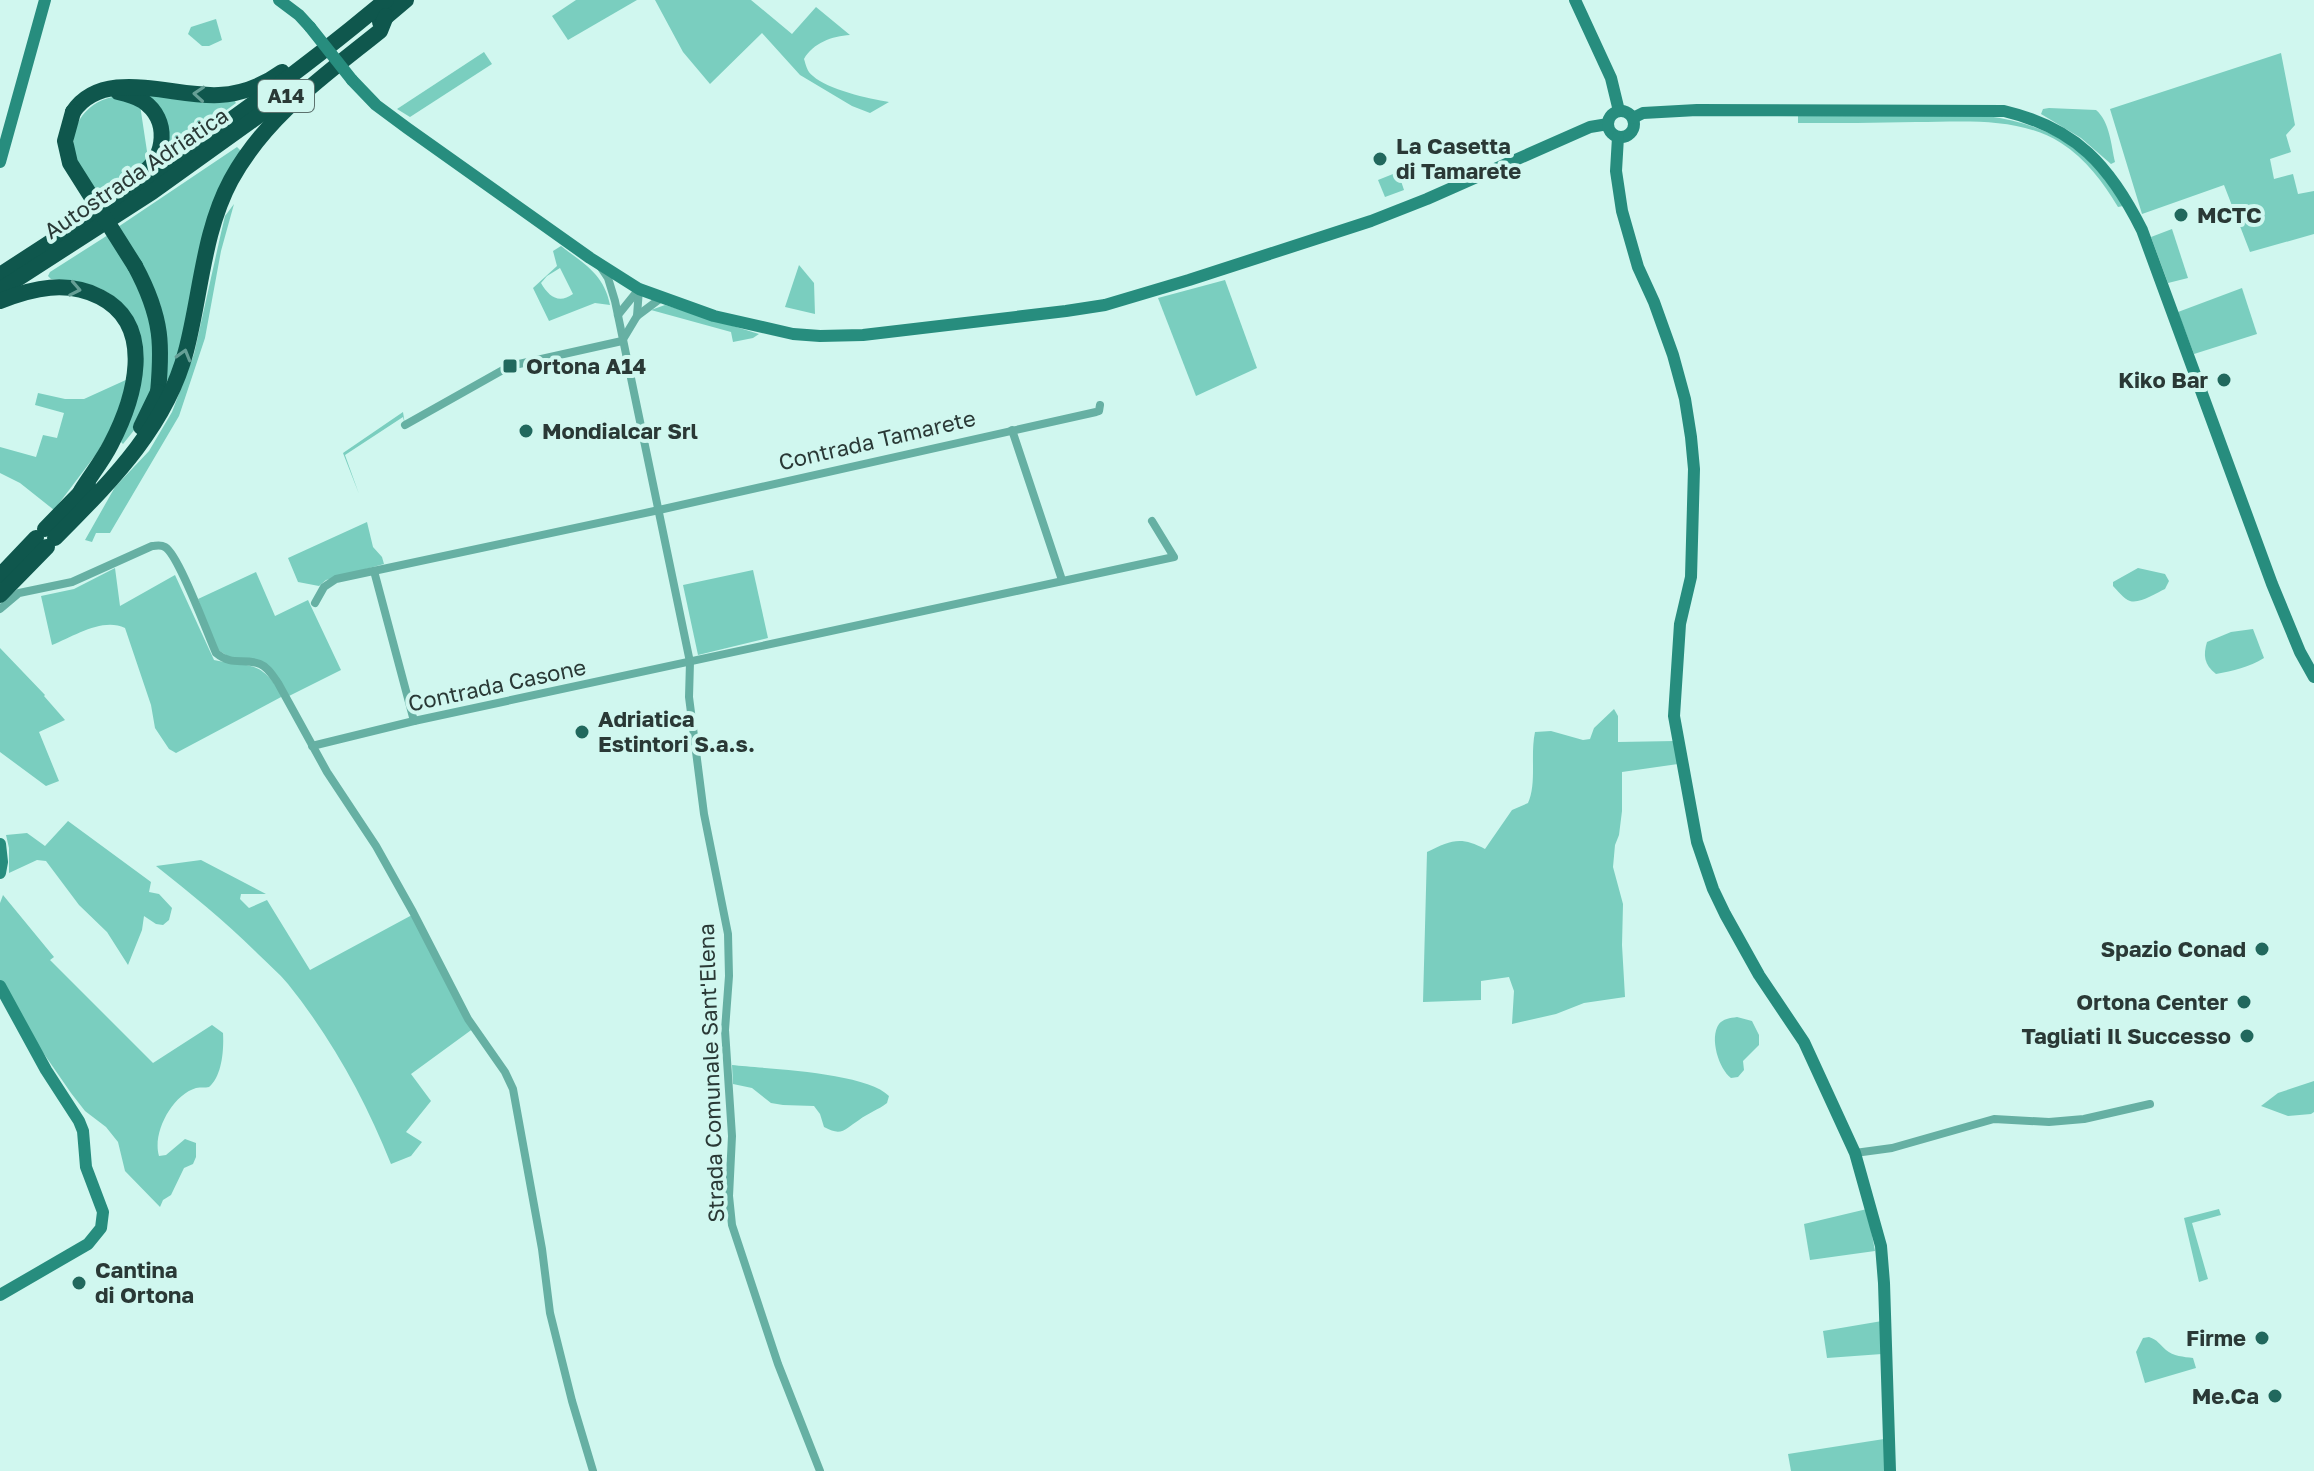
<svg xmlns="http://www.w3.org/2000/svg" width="2314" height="1471" viewBox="0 0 2314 1471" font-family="'Golos Text',sans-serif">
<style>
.green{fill:#7acebf;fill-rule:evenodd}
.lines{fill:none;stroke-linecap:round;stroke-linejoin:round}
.street{stroke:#66b0a3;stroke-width:8}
.secondary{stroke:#278d7e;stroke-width:12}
.highway{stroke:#0f574d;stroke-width:16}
.secondary-bridge{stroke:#278d7e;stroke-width:12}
.highway-bridge{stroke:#0f574d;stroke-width:16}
.oneway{stroke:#669f96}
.poi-dot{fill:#21685d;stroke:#d0f7ef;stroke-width:3}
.labels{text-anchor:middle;stroke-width:8;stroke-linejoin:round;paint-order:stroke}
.shield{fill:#d0f7ef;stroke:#5c726e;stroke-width:2}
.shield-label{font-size:20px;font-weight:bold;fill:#2a3936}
.poi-label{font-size:22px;font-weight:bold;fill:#2a3936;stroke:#d0f7ef;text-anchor:start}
.street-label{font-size:22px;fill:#2a3936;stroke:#d0f7ef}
</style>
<rect width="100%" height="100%" fill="#d0f7ef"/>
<g class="green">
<polygon points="576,0 637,0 568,40 552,16"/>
<path d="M655 0H751L792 34 816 7 850 35C832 36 813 43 804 59 806 65 807 72 813 76 827 89 869 99 889 102L870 113 852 106 800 75 762 33 710 84 683 52Z"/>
<polygon points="216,19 222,40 209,46 202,46 188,34 191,27"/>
<polygon points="484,52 492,64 410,117 397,109"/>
<polygon points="2281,53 2295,125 2286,135 2291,152 2270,159 2274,179 2293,174 2298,194 2314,191 2314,234 2250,252 2224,185 2142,214 2110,109"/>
<polygon points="147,95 234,100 236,103 167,154"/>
<path d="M112 97 140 105 148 158 142 169 100 198C92 186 82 173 77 160 65 131 84 103 112 97Z"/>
<path d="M2049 108 2096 110C2110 122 2111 145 2115 162L2111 164 2081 138 2041 114 2043 109Z"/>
<path d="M1798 116H1987C2052 125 2089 150 2123 206L2118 207C2103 182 2086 159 2061 143 2018 116 1963 122 1916 122 1876 123 1837 123 1798 123Z"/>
<polygon points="237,147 241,151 171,382 167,380 167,339 160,304 118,227"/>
<polygon points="1398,172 1404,190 1385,197 1378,180"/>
<polygon points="234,204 221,251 205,338 179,416 110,533 96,533 92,542 85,540 115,487 149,451 172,412 194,354 221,233 225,216"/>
<polygon points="2172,229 2188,278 2168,283 2151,237"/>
<path d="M108 235 140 286 154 332 152 389 139 424 123 444 121 442 138 385 119 301C99 283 77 281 51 279L48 276 50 272Z"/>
<path d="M561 246C584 264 604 274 610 305L595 303 549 321 533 288 557 266 553 251ZM560 268 573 294C559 304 549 297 541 283L547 276Z"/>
<polygon points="799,265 814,283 815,314 785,307"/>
<polygon points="1225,280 1257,368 1196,396 1158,298"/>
<polygon points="2242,288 2257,334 2194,354 2178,312"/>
<polygon points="665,305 759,334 753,338 733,342 731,332 651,310"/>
<polygon points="128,379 114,423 97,453 54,510 20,483 0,473 0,447 36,457 43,435 57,438 64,413 35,405 38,393 65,399 84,399"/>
<polygon points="403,412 405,425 403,417 345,455 359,494 343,453"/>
<polygon points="367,522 373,547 382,557 384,564 326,580 319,586 298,582 288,558"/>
<path d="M115 568 120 606 175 575 214 660C254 668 259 659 283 696L176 753 169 749 155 728 151 705 125 628C103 617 74 636 52 645L41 596 74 589Z"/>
<path d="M2138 568 2165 574 2169 581 2165 589C2156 593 2140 604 2130 601 2124 599 2117 590 2113 586V582Z"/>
<polygon points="753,570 768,638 698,655 683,585"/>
<polygon points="256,572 275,616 308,600 341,670 289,696 268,667 234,660 215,648 198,599"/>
<path d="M2253 629 2264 658C2249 667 2233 671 2216 674 2204 665 2203 655 2207 642L2231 632Z"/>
<polygon points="0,648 45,695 44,696 65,720 39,732 59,781 46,786 0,752"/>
<path d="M1614 709 1618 716V742L1675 741 1678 764 1622 772V811L1619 835 1615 845 1613 867 1623 904 1622 945 1625 997 1584 1003 1556 1014 1512 1024 1514 991 1509 977 1481 981V1000L1423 1002 1427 852C1451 840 1461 836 1485 849L1512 810 1528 803C1537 783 1530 755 1535 732L1551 731 1583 740 1590 739 1594 728Z"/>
<polygon points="68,821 151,882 149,892 159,894 172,908 169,920 163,925 156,924 144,916 142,930 128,965 107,932 79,905 46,861 37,860 9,873 9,848 6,835 27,833 45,846"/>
<path d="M201 860 266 894H241L240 899 249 908 267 900 310 970 412 915 474 1028 411 1074 431 1101 406 1132 422 1142 411 1156 391 1164C365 1099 332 1039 288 984 279 973 268 964 258 954 226 922 191 894 156 866Z"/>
<path d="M3 895 54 957 50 960 153 1063 212 1025 223 1033C224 1050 222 1076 209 1087 205 1088 201 1087 196 1088 172 1095 152 1133 159 1156L166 1155 185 1139 196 1143V1157L193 1164 184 1168 171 1195 163 1200 160 1207 125 1171 118 1142 106 1127 85 1111 71 1093 42 1051 0 981V903Z"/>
<path d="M1737 1017 1752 1021 1759 1035V1045L1743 1061 1744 1070 1738 1077 1731 1078C1719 1069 1709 1038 1719 1024 1723 1019 1730 1018 1737 1017Z"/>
<path d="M732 1065C767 1069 866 1072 889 1096L887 1103C878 1110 868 1113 859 1120 845 1129 842 1137 824 1127L820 1114 814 1106 783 1105 771 1103 752 1088 733 1084Z"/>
<polygon points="2314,1081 2314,1112 2311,1114 2288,1116 2261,1106 2278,1093"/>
<polygon points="1867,1209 1875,1251 1810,1260 1804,1224"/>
<polygon points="2219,1209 2221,1215 2192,1223 2208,1279 2199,1282 2184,1218"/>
<polygon points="1882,1321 1882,1354 1827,1358 1823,1331"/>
<path d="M2149 1337C2158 1340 2159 1344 2166 1350 2173 1356 2184 1357 2193 1358L2196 1368 2145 1383 2136 1352 2143 1338Z"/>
<polygon points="1884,1439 1886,1471 1791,1471 1788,1454"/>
</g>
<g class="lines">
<g class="street">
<polyline points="600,266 608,278 615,301 690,662 689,697 704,814 728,934 729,976 725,1030 732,1136 729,1196 732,1225 778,1364 820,1471"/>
<polyline points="618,315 639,289"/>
<polyline points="637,316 639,289"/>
<polyline points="405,425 510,366 622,341 637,316 661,298"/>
<polyline points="1012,430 1062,580"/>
<polyline points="374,571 414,721"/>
<polyline points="315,603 324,587 336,579 659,510 1096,412 1099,411 1100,405"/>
<path d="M0 609 19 593 72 582 152 546C156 546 160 544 165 547 179 555 207 633 216 653 233 667 243 657 260 664 268 667 273 676 278 683L327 772 376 846 413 912 468 1019 505 1072 513 1089 542 1249 550 1313 572 1401 593 1471"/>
<polyline points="312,746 414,721 1174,557 1152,521"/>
<polyline points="1855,1153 1892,1148 1994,1119 2049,1122 2084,1119 2150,1104"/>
</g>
<g class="secondary">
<polyline points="279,0 299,15 310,27"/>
<polyline points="1575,0 1611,78 1619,111"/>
<polyline points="352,80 376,105 407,128 590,258 639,289 714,316 793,334 820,336 863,335 1066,311 1105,305 1189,280 1371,221 1427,199 1590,127 1608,124"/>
<circle cx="1621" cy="124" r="13"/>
<path d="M1633 118 1643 113 1697 110 2004 111C2076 128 2110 166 2142 230L2272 584 2300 652 2314 677"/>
<polyline points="1618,137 1616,171 1622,211 1638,267 1654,302 1673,355 1685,399 1691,437 1694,469 1691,577 1680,624 1674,716 1697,842 1713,889 1725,914 1759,975 1804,1042 1855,1153 1881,1246 1884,1283 1890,1471"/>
<polyline points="0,162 45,0"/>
<polyline points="0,844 2,862 0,873"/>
<polyline points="0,986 46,1070 79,1121 83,1131 86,1167 103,1212 101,1228 88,1244 0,1295"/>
</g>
<g class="highway">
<polyline points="380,22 406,0"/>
<path d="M118 92C127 94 135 96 143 101 170 120 166 156 142 174"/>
<path d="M73 112C104 66 174 98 219 95 241 94 264 85 282 72"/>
<path d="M135 266C163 318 163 346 157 403"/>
<path d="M0 275C133 189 265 102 386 0"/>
<polyline points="0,290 152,192 286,96"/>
<path d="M0 301C33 288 67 280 100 297 157 326 134 400 111 444 103 460 91 475 81 491"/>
<polyline points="141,427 158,392"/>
<polyline points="45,529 88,485"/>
<path d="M55 538C109 483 166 428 186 351 201 294 203 232 231 180 266 116 324 76 380 31L386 16"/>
<polyline points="0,576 36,538"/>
<polyline points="0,595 47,547"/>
</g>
<polyline class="secondary-bridge" points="310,27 352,80"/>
<polyline class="highway-bridge" points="73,112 65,141 70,163 135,266"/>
</g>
<defs><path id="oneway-chevron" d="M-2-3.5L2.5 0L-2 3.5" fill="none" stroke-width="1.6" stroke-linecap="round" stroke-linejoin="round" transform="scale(2)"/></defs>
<g class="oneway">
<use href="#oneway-chevron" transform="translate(199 94) rotate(-176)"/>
<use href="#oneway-chevron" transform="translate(75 289) rotate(11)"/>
<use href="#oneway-chevron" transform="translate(184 355) rotate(-74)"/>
</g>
<g class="poi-dot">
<circle cx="1380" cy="159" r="8"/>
<circle cx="2181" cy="215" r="8"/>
<rect x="502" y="358" width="16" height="16" rx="4"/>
<circle cx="2224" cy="380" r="8"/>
<circle cx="526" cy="431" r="8"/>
<circle cx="582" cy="732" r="8"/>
<circle cx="2262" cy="949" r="8"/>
<circle cx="2244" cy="1002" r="8"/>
<circle cx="2247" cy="1036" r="8"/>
<circle cx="79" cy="1283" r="8"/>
<circle cx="2262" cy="1338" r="8"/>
<circle cx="2275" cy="1396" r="8"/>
</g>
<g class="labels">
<rect class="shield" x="258" y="80" width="56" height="32" rx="6"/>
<g class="shield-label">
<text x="286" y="103">A14</text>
</g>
<g class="poi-label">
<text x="1396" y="154">La Casetta<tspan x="1396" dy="25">di Tamarete</tspan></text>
<text x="2197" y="223">MCTC</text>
<text x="526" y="374">Ortona A14</text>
<text x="2208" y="388" text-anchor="end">Kiko Bar</text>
<text x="542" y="439">Mondialcar Srl</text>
<text x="598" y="727">Adriatica<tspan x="598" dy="25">Estintori S.a.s.</tspan></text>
<text x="2246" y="957" text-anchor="end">Spazio Conad</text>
<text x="2228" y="1010" text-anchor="end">Ortona Center</text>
<text x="2231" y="1044" text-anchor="end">Tagliati Il Successo</text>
<text x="95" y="1278">Cantina<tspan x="95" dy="25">di Ortona</tspan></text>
<text x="2246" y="1346" text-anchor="end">Firme</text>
<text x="2259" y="1404" text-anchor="end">Me.Ca</text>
</g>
<g class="street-label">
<text transform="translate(136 173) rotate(-34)" y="8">Autostrada Adriatica</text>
<text transform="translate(877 440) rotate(-13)" y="8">Contrada Tamarete</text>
<text transform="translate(497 685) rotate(-12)" y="8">Contrada Casone</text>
<text transform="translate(711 1073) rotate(-92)" y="8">Strada Comunale Sant'Elena</text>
</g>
</g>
</svg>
